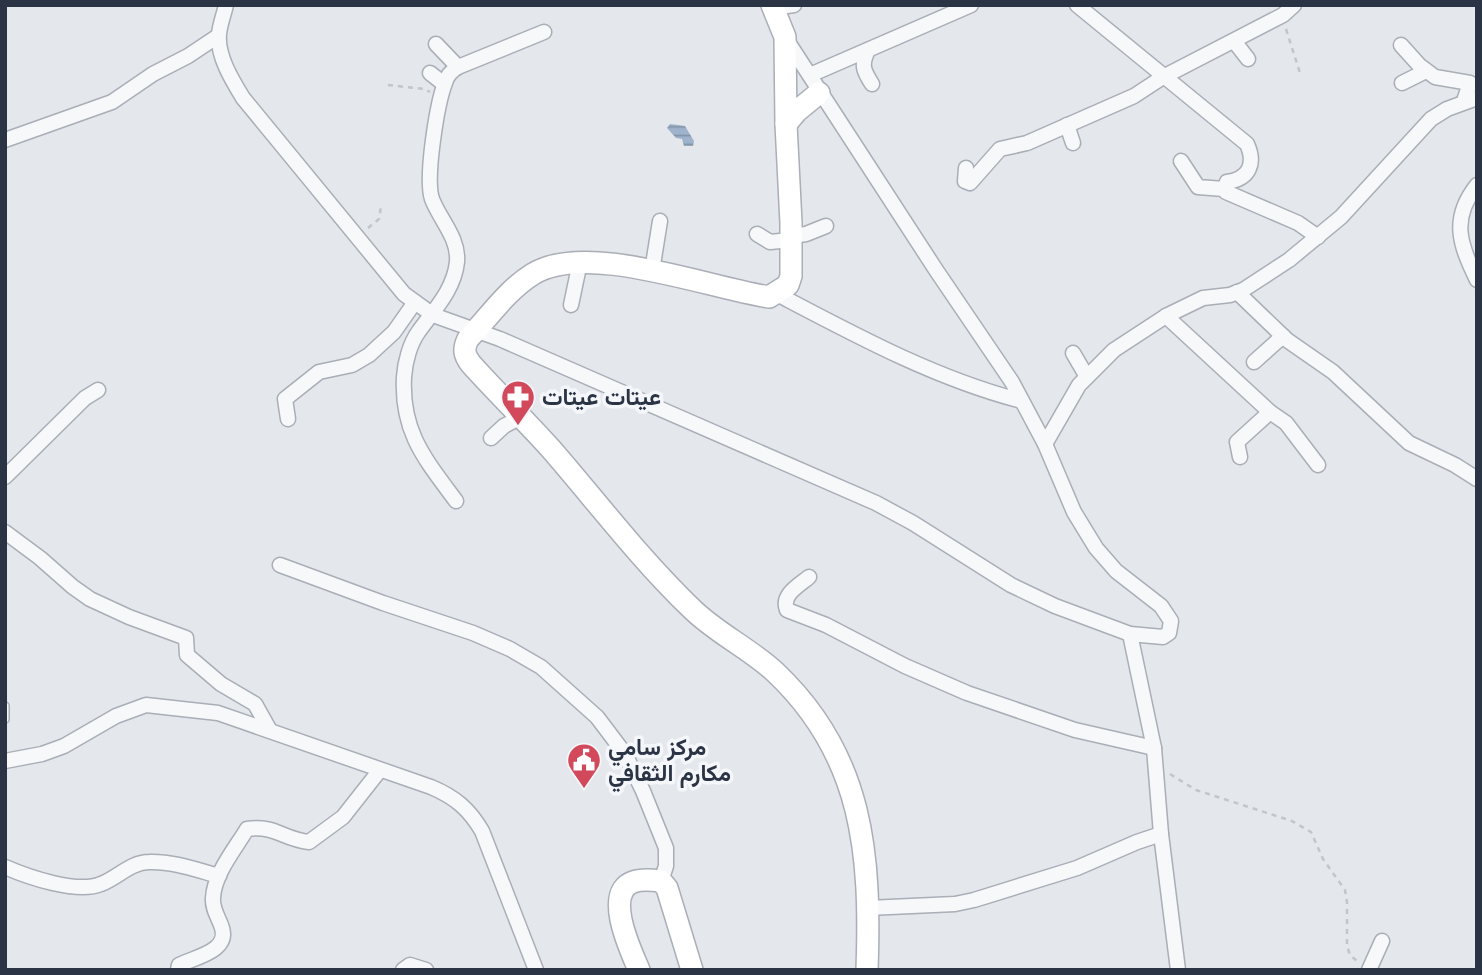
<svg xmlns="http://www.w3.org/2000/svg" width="1482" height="975" viewBox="0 0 1482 975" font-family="Quicksand,Vazirmatn,sans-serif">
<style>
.water{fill:url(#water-rules)}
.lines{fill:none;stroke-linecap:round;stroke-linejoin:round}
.service-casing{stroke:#a9aeb7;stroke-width:10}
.minor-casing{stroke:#a9aeb7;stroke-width:17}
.secondary-casing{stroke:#a9aeb7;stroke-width:24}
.path{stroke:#c2c5cb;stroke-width:2.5;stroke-dasharray:5 5;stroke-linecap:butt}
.service{stroke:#f7f8fa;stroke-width:7}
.minor{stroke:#f7f8fa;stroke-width:14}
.secondary{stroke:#fff;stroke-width:21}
.labels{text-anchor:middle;stroke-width:7;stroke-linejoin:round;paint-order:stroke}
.poi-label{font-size:23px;font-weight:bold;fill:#2b3445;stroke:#f4f6f9;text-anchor:start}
</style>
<defs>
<pattern id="water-rules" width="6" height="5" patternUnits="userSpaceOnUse" patternTransform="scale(1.75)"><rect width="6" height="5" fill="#9fb4cc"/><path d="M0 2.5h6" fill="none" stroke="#8293a7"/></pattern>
</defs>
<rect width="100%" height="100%" fill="#e4e7ec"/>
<polygon class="water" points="670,124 685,126 694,141 693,146 684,146 682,139 676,138 667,128"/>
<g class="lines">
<g class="service-casing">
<polyline id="service" points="5,706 5,719"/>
</g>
<g class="minor-casing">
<g id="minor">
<path d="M226 5C224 14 220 24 219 34 217 56 232 80 243 98L404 294 433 315 500 339 876 503 913 523 1011 585 1055 606 1130 634 1163 637 1169 633 1171 621 1161 606 1116 571 1096 548 1074 512 1045 444 1012 382 936 270 786 39"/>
<path d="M1077 5 1247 144C1256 164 1249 179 1227 182L1224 189 1226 192 1298 223 1318 237"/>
<polyline points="773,8 794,5"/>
<polyline points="1234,41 1248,59"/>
<polyline points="436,44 458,67"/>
<polyline points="1401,45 1419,65 1435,77 1470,83 1464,101"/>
<path d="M868 50C861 65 863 70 872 84"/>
<polyline points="430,73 444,84"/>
<polyline points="810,75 971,5"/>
<polyline points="1402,83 1426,71"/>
<polyline points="1067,125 1073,143"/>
<polyline points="5,140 112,102 153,74 188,56 218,36"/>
<polyline points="1181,161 1198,187 1224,189"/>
<polyline points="966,168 965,181 970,183 1000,149 1027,143 1134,96 1163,77 1283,15 1294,5"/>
<path d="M1477 185C1450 219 1460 245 1477 280"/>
<polyline points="757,234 770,242 790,240"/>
<polyline points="791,236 806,234 826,226"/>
<polyline points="652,271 660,221"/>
<polyline points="1237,292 1287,340 1333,372 1409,443 1455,465 1477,479"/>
<path d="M777 294C855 335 936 379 1022 401"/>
<polyline points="571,305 580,262"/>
<polyline points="1166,316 1270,412 1286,423 1318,465"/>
<polyline points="1073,353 1087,377"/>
<polyline points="1254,362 1283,336"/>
<polyline points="288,419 285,399 319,372 352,365 369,355 394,332 415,302"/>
<polyline points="491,438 504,426 521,417"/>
<polyline points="1045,444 1079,385 1114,350 1166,316 1203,298 1230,295 1243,290 1289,260 1341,217 1431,119 1447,109 1477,98"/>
<polyline points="1240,457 1237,442 1270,412"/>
<polyline points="5,477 85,398 98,390"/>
<path d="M456 501C425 459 401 432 404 377 405 362 410 343 419 331 434 310 454 290 457 262 459 238 440 220 432 199 425 178 437 104 445 83 447 75 451 71 458 67L544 32"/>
<polyline points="5,532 40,558 73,587 90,599 129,617 186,638 187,655 221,684 255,704 269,729"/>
<polyline points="280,565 383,603 473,633 510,649 541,667 597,717 625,754 643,791 666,848 666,866 661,881"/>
<path d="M809 577C798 586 781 595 787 610L826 625 905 666 967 693 1075 730 1154 748"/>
<polyline points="1130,634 1154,748 1161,834 1178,970"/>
<path d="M5 761 42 754 64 746 116 716 146 705 218 713 431 787C455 797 469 809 482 831L536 970"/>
<path d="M5 867C28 877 77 894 101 884 117 878 131 862 149 862 172 861 197 870 219 876"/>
<polyline points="868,908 955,904 974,900 1077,868 1137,842 1161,834"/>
<path d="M178 970 179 965C195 957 232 951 221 925 218 917 212 908 213 898 214 874 235 849 247 829 276 825 282 839 309 842L343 817 380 770"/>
<polyline points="403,970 410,965 426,970"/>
<polyline points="1369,970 1382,941"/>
</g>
</g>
<g class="secondary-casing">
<g id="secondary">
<path d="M772 5 785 37 786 124 791 223V276L788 285 769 297C709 288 586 241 533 274 507 290 489 317 468 339 463 349 464 355 471 364 497 393 525 420 551 449 597 502 640 559 691 608 716 633 749 648 775 672 864 756 871 855 867 970"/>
<polyline points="786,124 797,111 819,93"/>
<path d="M639 970C631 951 603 893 633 882 641 879 653 880 661 881L667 888 692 970"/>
</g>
</g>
<g class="path">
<polyline points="1355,5 1358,6"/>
<polyline points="1286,29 1300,73"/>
<polyline points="388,85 424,89 430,92"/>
<polyline points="368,228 379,219 381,206"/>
<polyline points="1170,774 1196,790 1292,821 1311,832 1323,859 1345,890 1347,902 1347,946 1350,955 1358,962"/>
</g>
<use href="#service" class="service"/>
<use href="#minor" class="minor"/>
<use href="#secondary" class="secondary"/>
</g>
<defs>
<g id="pharmacy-pin" transform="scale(1.75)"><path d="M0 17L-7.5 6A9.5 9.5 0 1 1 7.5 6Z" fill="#d1495b" stroke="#f4f6f9"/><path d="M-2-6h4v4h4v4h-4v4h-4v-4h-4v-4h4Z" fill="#fff"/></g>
<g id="civic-pin" transform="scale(1.75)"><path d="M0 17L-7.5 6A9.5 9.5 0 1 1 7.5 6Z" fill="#d1495b" stroke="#f4f6f9"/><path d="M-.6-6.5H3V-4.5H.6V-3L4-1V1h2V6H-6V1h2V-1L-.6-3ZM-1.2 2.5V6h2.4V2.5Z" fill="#fff"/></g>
</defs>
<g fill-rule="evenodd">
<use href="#pharmacy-pin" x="518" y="397"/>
<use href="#civic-pin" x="584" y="760"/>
</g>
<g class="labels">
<g class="poi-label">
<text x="542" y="405">عيتات عيتات</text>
<text x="608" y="755">مركز سامي<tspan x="608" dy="26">مكارم الثقافي</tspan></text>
</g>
</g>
<rect width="1482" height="975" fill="none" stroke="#2b3445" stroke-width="14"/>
</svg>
